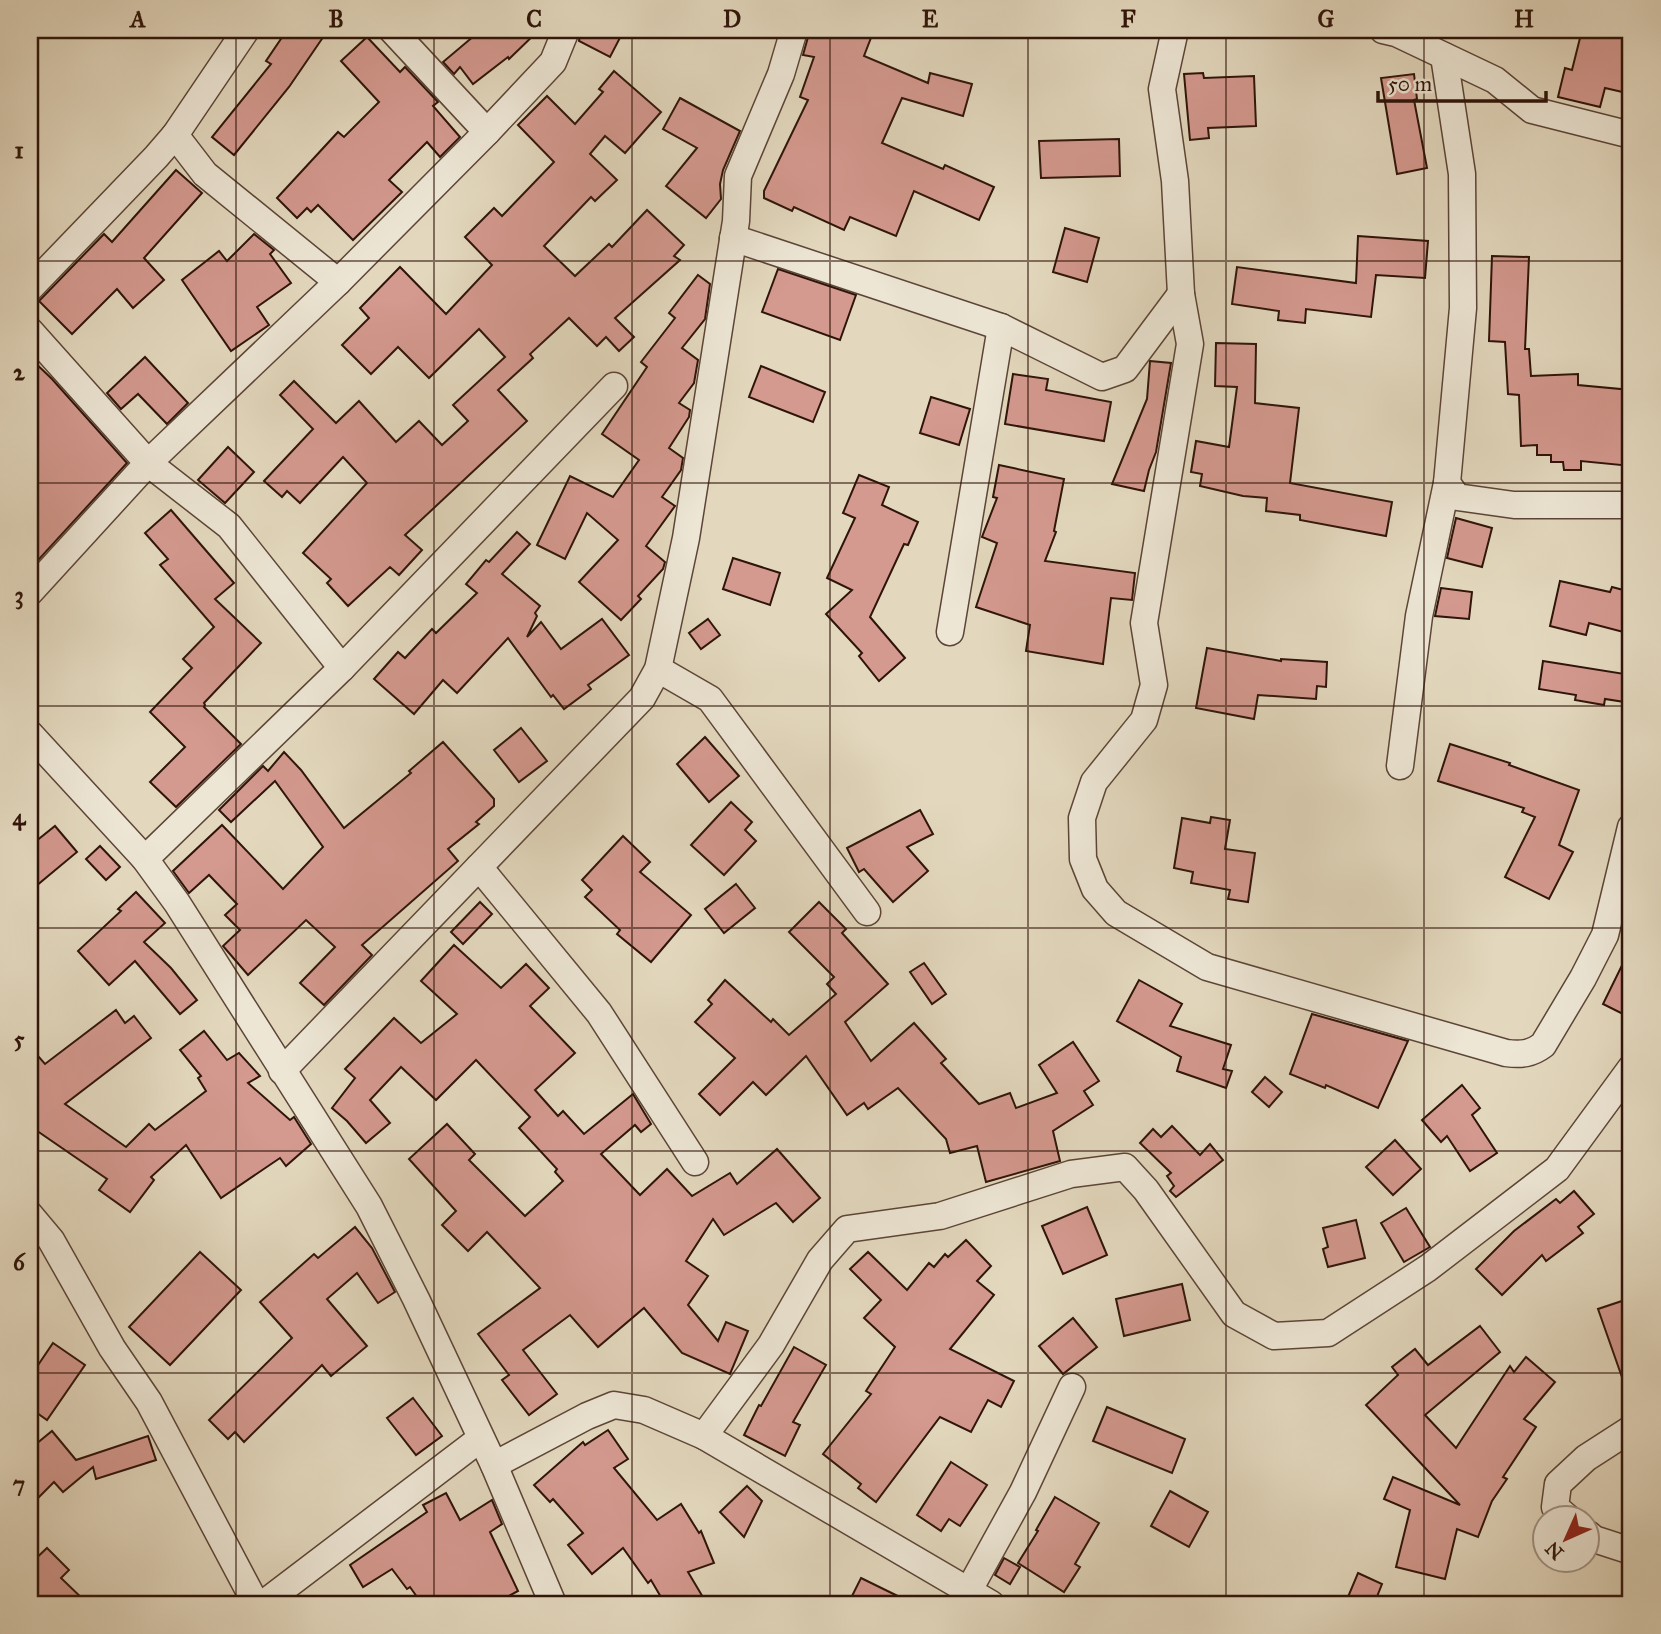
<svg xmlns="http://www.w3.org/2000/svg" width="1661" height="1634" viewBox="0 0 1661 1634" font-family="'IM FELL Great Primer',serif">
<style>
.building{fill:#d4998f;stroke:#2f140a;stroke-width:2}
.lines{fill:none;stroke-linecap:round;stroke-linejoin:round}
.minor-casing{stroke:#5c4537;stroke-width:29}
.minor{stroke:#ede6d5;stroke-width:26}
.grid{fill:none;stroke:#2f140a;stroke-width:2;stroke-opacity:0.55}
.neatline{fill:none;stroke:#2f140a;stroke-width:2.5}
.grid-label{font-size:23px;text-anchor:middle;font-weight:bold;fill:#2f140a}
</style>
<rect width="100%" height="100%" fill="#e3d8be"/>
<filter id="stains"><feTurbulence type="fractalNoise" baseFrequency=".00286" numOctaves="4"/><feColorMatrix values="0 0 0 0 .2 0 0 0 0 .09 0 0 0 0 .02 0 0 0 .5 -.17"/></filter>
<radialGradient id="worn" r=".72"><stop offset=".6" stop-color="#630" stop-opacity="0"/><stop offset="1" stop-color="#630" stop-opacity=".3"/></radialGradient>
<g class="building">
<polygon points="287,30 328,30 289,87 234,155 212,137 271,64 266,61"/>
<polygon points="481,30 539,30 509,59 508,57 473,84 460,67 454,74 443,62"/>
<polygon points="581,30 624,30 610,57 579,41"/>
<polygon points="810,30 874,30 864,56 928,83 930,73 972,84 963,116 902,98 882,143 943,169 945,165 994,187 979,220 914,191 896,236 850,217 844,230 794,207 792,211 764,198 764,191 808,100 800,97 814,57 803,55"/>
<polygon points="1582,30 1631,30 1631,94 1605,88 1600,107 1558,97 1565,68 1572,70"/>
<polygon points="367,37 400,72 405,67 438,102 433,106 460,137 440,157 427,142 389,180 402,192 353,240 318,205 311,212 307,208 297,218 277,198 338,132 344,137 379,102 341,61"/>
<polygon points="614,71 661,112 625,153 605,136 590,154 617,180 595,201 591,197 544,246 575,276 609,244 612,247 647,210 684,245 674,256 680,260 615,318 634,337 619,351 606,337 597,346 569,318 530,354 533,358 498,390 527,421 405,535 422,550 399,575 390,567 348,606 327,583 331,579 303,553 367,483 343,457 300,503 287,491 282,497 264,481 313,429 280,395 294,381 336,423 359,401 396,442 419,421 442,445 468,421 453,405 505,357 479,329 429,378 398,347 371,374 342,345 369,318 360,308 400,267 446,314 492,265 465,237 494,208 502,216 554,162 518,125 547,96 575,124 603,92 599,89"/>
<polygon points="1203,73 1204,78 1254,76 1256,126 1208,128 1209,138 1190,140 1184,74"/>
<polygon points="1414,74 1417,99 1414,100 1427,168 1397,174 1381,78"/>
<polygon points="680,98 740,131 723,170 720,184 721,199 706,218 666,186 697,148 663,129"/>
<polygon points="1119,139 1120,176 1041,178 1039,141"/>
<polygon points="176,170 202,193 144,258 164,280 133,308 117,289 72,334 39,301 104,234 112,242"/>
<polygon points="1065,228 1099,238 1087,282 1053,272"/>
<polygon points="254,234 274,250 270,254 291,283 257,307 269,325 231,351 182,280 219,251 227,261"/>
<polygon points="1358,236 1428,241 1425,278 1376,275 1371,317 1306,309 1305,323 1278,320 1279,311 1232,304 1237,267 1356,283"/>
<polygon points="1492,256 1529,257 1525,349 1529,349 1531,376 1578,374 1578,385 1631,390 1631,466 1581,461 1581,470 1564,470 1563,462 1551,462 1551,455 1537,455 1537,445 1521,446 1519,395 1508,394 1505,342 1489,341"/>
<polygon points="778,269 856,295 840,340 762,312"/>
<polygon points="698,275 710,284 705,319 682,348 698,360 694,383 679,403 690,410 689,417 669,448 683,458 681,470 662,497 675,506 646,546 665,562 663,569 638,596 641,599 621,620 579,582 618,540 587,513 565,559 537,545 570,476 613,497 639,460 602,434 647,367 641,362 675,318 669,313"/>
<polygon points="1216,343 1256,344 1255,403 1299,408 1290,483 1392,502 1386,536 1300,520 1300,515 1266,511 1267,498 1243,496 1200,486 1202,474 1191,472 1196,441 1229,447 1237,387 1215,386"/>
<polygon points="145,357 188,403 167,424 138,394 121,409 107,393"/>
<polygon points="30,358 52,379 127,463 30,569"/>
<polygon points="1150,361 1171,363 1156,452 1149,470 1144,491 1112,484 1147,399"/>
<polygon points="761,366 825,392 813,422 749,397"/>
<polygon points="1013,374 1048,379 1046,390 1111,402 1104,441 1005,424"/>
<polygon points="931,397 970,409 959,445 920,433"/>
<polygon points="228,447 254,472 225,503 198,480"/>
<polygon points="999,465 1064,479 1054,531 1056,532 1045,561 1135,573 1132,600 1111,598 1103,664 1026,651 1030,625 976,607 997,543 982,537 997,498 993,497"/>
<polygon points="859,475 889,487 882,505 918,522 908,545 904,544 870,617 905,658 879,681 859,656 862,653 826,614 852,590 827,578 855,518 843,513"/>
<polygon points="171,510 234,583 215,599 261,643 204,703 205,705 204,707 241,744 176,807 150,782 185,747 150,712 192,668 183,659 214,627 160,565 168,559 145,533"/>
<polygon points="1456,518 1492,528 1482,567 1447,558"/>
<polygon points="517,532 530,544 502,574 540,606 535,613 537,616 527,637 541,622 561,649 602,619 629,655 588,685 591,689 564,709 553,695 551,697 508,638 457,693 443,680 414,714 374,679 398,652 405,658 432,629 436,633 477,593 466,584 486,560 489,562"/>
<polygon points="733,558 780,573 770,605 723,589"/>
<polygon points="1560,581 1610,592 1612,587 1631,592 1631,634 1589,623 1586,635 1550,626"/>
<polygon points="1441,588 1472,592 1469,619 1435,616"/>
<polygon points="708,619 720,635 701,649 689,633"/>
<polygon points="1207,648 1281,661 1281,659 1327,662 1326,687 1317,686 1316,699 1258,695 1254,719 1196,708"/>
<polygon points="1543,661 1631,675 1631,703 1605,699 1604,705 1575,700 1576,695 1539,689"/>
<polygon points="521,728 547,761 519,782 494,750"/>
<polygon points="705,737 739,776 709,802 677,764"/>
<polygon points="443,742 494,799 494,806 476,822 479,824 448,849 458,861 362,945 372,955 324,1005 300,983 335,947 306,920 248,975 223,946 240,930 225,915 237,904 209,875 189,893 173,871 222,825 283,889 323,847 275,781 231,822 219,810 263,766 268,771 284,752 301,770 344,828 411,773 409,771"/>
<polygon points="1450,744 1510,763 1509,765 1579,790 1559,845 1573,852 1549,899 1505,877 1535,817 1522,812 1524,808 1438,781"/>
<polygon points="731,802 752,822 745,830 756,841 724,875 691,845"/>
<polygon points="920,810 933,834 907,847 928,871 893,902 864,869 859,872 847,848"/>
<polygon points="1211,817 1230,820 1225,849 1255,853 1248,902 1228,899 1230,890 1191,883 1193,872 1174,868 1182,818 1210,823"/>
<polygon points="55,826 77,852 30,891 30,846"/>
<polygon points="623,836 650,862 640,872 691,915 651,962 617,934 620,930 585,897 592,890 582,880"/>
<polygon points="100,846 120,867 106,880 86,859"/>
<polygon points="736,884 755,908 724,933 705,909"/>
<polygon points="136,892 165,923 144,942 171,968 197,1000 180,1014 135,961 109,985 78,951 121,911 118,909"/>
<polygon points="480,902 492,914 463,944 451,932"/>
<polygon points="819,902 846,929 842,933 888,984 845,1022 871,1061 914,1023 946,1059 941,1063 979,1104 1010,1093 1016,1108 1057,1093 1039,1065 1073,1042 1099,1081 1084,1091 1093,1105 1053,1131 1060,1161 986,1182 977,1146 950,1153 946,1139 898,1088 868,1109 864,1103 847,1115 806,1056 766,1095 753,1082 720,1115 699,1094 735,1058 695,1022 712,1004 708,1000 725,980 771,1022 773,1019 789,1035 836,994 827,984 834,977 789,932"/>
<polygon points="454,945 501,988 526,964 549,988 530,1006 575,1053 535,1090 558,1116 563,1111 584,1134 633,1094 651,1124 641,1132 635,1125 601,1154 640,1195 667,1169 692,1196 730,1173 737,1184 777,1149 820,1198 793,1222 776,1203 724,1235 713,1219 686,1261 708,1276 688,1305 718,1341 726,1322 748,1331 730,1374 682,1353 644,1308 598,1347 570,1315 523,1350 557,1394 529,1415 502,1380 509,1375 478,1334 540,1288 487,1232 468,1251 442,1225 456,1211 409,1159 447,1124 475,1154 469,1160 525,1216 563,1181 555,1172 557,1169 519,1128 530,1117 476,1060 436,1100 401,1067 370,1100 390,1123 366,1143 347,1121 332,1108 355,1078 345,1069 394,1018 421,1043 457,1014 421,981"/>
<polygon points="1631,947 1631,1018 1603,1004"/>
<polygon points="924,963 946,994 932,1004 910,972"/>
<polygon points="1139,980 1182,1004 1170,1026 1231,1045 1223,1069 1232,1071 1226,1088 1177,1071 1181,1057 1117,1021"/>
<polygon points="116,1010 125,1023 134,1016 151,1038 65,1104 126,1147 149,1124 155,1130 206,1091 198,1078 201,1076 180,1050 204,1031 227,1060 239,1053 260,1076 248,1083 290,1120 294,1117 311,1144 286,1166 280,1158 221,1198 186,1145 151,1177 154,1180 130,1212 99,1190 107,1179 30,1126 30,1047 45,1064"/>
<polygon points="1312,1014 1408,1041 1378,1108 1326,1085 1325,1088 1290,1074"/>
<polygon points="1265,1077 1282,1092 1269,1107 1252,1092"/>
<polygon points="1462,1085 1480,1108 1472,1115 1497,1153 1470,1171 1447,1136 1441,1142 1422,1120"/>
<polygon points="1172,1126 1200,1155 1210,1144 1223,1160 1176,1197 1170,1191 1174,1186 1167,1176 1171,1173 1140,1143 1153,1129 1161,1137"/>
<polygon points="1395,1140 1421,1169 1393,1195 1366,1167"/>
<polygon points="1574,1191 1594,1214 1578,1227 1583,1233 1546,1261 1542,1255 1502,1295 1476,1269 1514,1231 1556,1199 1560,1203"/>
<polygon points="1087,1207 1107,1255 1063,1274 1042,1226"/>
<polygon points="1406,1208 1430,1247 1404,1262 1381,1223"/>
<polygon points="1356,1220 1365,1258 1328,1267 1323,1249 1328,1247 1323,1228"/>
<polygon points="355,1227 372,1248 395,1292 378,1303 357,1273 327,1299 367,1346 331,1376 322,1365 244,1442 235,1432 228,1439 209,1420 292,1338 260,1302 314,1254 318,1258"/>
<polygon points="966,1240 991,1266 977,1281 994,1295 950,1349 1014,1381 1001,1407 988,1400 971,1432 940,1417 876,1502 858,1488 861,1484 823,1454 871,1394 866,1391 895,1347 864,1318 881,1300 850,1269 868,1252 907,1290 929,1263 934,1267 945,1254 948,1257"/>
<polygon points="200,1252 241,1290 170,1365 129,1327"/>
<polygon points="1182,1284 1190,1320 1124,1336 1116,1299"/>
<polygon points="1631,1298 1631,1399 1630,1400 1598,1309"/>
<polygon points="1073,1318 1097,1347 1063,1374 1039,1346"/>
<polygon points="1480,1326 1500,1352 1425,1415 1456,1448 1510,1366 1514,1372 1526,1357 1555,1382 1524,1419 1536,1427 1503,1477 1507,1479 1492,1501 1478,1537 1457,1529 1445,1579 1396,1567 1410,1510 1384,1499 1393,1477 1460,1505 1366,1405 1398,1375 1392,1367 1415,1349 1428,1365"/>
<polygon points="53,1343 85,1365 47,1420 30,1408 30,1377"/>
<polygon points="794,1347 826,1365 793,1422 800,1425 785,1456 744,1435 759,1405 761,1406"/>
<polygon points="413,1398 442,1436 416,1455 387,1418"/>
<polygon points="1107,1407 1185,1439 1172,1473 1093,1441"/>
<polygon points="608,1430 628,1459 614,1468 657,1520 681,1504 699,1533 701,1531 714,1563 688,1572 707,1604 665,1604 651,1580 648,1583 623,1548 592,1574 568,1545 583,1533 553,1499 550,1502 534,1485 583,1442 585,1445"/>
<polygon points="52,1431 76,1460 148,1436 156,1460 96,1479 93,1467 63,1492 54,1482 30,1506 30,1449"/>
<polygon points="951,1462 987,1485 960,1526 949,1519 941,1531 917,1515"/>
<polygon points="747,1486 762,1501 744,1537 720,1512"/>
<polygon points="1170,1491 1208,1512 1189,1547 1151,1526"/>
<polygon points="446,1493 460,1520 492,1500 502,1524 490,1532 518,1591 503,1599 507,1604 422,1604 410,1587 407,1589 392,1569 363,1587 350,1565 427,1512 423,1505"/>
<polygon points="1055,1497 1099,1523 1075,1564 1080,1567 1064,1592 1018,1563 1038,1531 1036,1530"/>
<polygon points="47,1548 69,1570 61,1578 88,1604 36,1604 30,1598 30,1564"/>
<polygon points="1004,1558 1020,1567 1010,1584 995,1575"/>
<polygon points="1358,1573 1382,1584 1374,1604 1345,1604"/>
<polygon points="861,1578 914,1604 848,1604"/>
</g>
<g class="lines">
<g class="minor-casing">
<g id="minor">
<polyline points="392,30 487,132"/>
<path d="M1175 30 1162 89 1175 181 1181 294 1190 344 1144 623 1154 685 1144 720 1094 782 1082 818 1083 859 1095 889 1116 913 1207 967 1506 1053C1521 1055 1531 1054 1543 1045L1583 978 1605 935 1631 827"/>
<polyline points="1383,30 1396,33 1495,80 1532,110 1631,135"/>
<polyline points="1444,56 1462,174 1463,308 1447,483 1457,497 1514,505 1631,505"/>
<polyline points="175,135 205,174 338,282"/>
<polyline points="733,238 1001,327 1102,377 1125,369 1181,294"/>
<polyline points="30,288 156,157 175,135 246,30"/>
<polyline points="30,331 148,463 229,526 342,668"/>
<polyline points="30,592 148,463 338,282 487,132 553,62 566,30"/>
<polyline points="950,632 1001,327"/>
<polyline points="658,669 710,699 867,912"/>
<polyline points="30,734 145,859 177,903 369,1206 416,1299 494,1465 553,1604"/>
<polyline points="1400,766 1419,616 1447,483"/>
<polyline points="145,859 342,668 614,386"/>
<polyline points="479,867 599,1013 695,1162"/>
<polyline points="282,1071 642,698 658,669 686,538 736,221 738,176 781,74 794,30"/>
<polyline points="30,1215 51,1240 112,1348 149,1402 256,1604"/>
<polyline points="704,1436 771,1345 820,1260 847,1229 940,1216 1071,1174 1125,1167 1146,1190 1234,1314 1274,1336 1328,1333 1428,1268 1557,1169 1631,1068"/>
<polyline points="494,1465 587,1416 614,1405 644,1410 704,1436 991,1604"/>
<polyline points="1568,1518 1555,1507 1558,1484 1586,1458 1631,1429"/>
<polyline points="1588,1534 1594,1539 1631,1551"/>
<polyline points="969,1590 1023,1492 1072,1387"/>
<polyline points="263,1604 480,1439"/>
</g>
</g>
<use href="#minor" class="minor"/>
</g>
<path class="grid" d="M236 30V1604M434 30V1604M632 30V1604M830 30V1604M1028 30V1604M1226 30V1604M1424 30V1604M30 261H1631M30 483H1631M30 706H1631M30 928H1631M30 1151H1631M30 1373H1631"/>
<rect width="1661" height="1634" fill="none" stroke="#e3d8be" stroke-width="77"/>
<g transform="translate(1566 1539) rotate(225)"><circle r="33" fill="#ede6d5" stroke="#a19284" stroke-width="2"/>
<path d="M0-5L12 26L0 18L-12 26Z" fill="#8f2418"/>
<text y="-10" font-size="19" font-weight="bold" text-anchor="middle" fill="#2f140a">N</text>
</g>
<path d="M1378 91v10h168v-10" fill="none" stroke="#2f140a" stroke-width="3.5"/>
<text x="1388" y="91" font-size="21" fill="#2f140a" stroke="#ede6d5" stroke-width="5" paint-order="stroke">50 m</text>
<rect x="38" y="38" width="1584" height="1558" class="neatline"/>
<g class="grid-label">
<text x="138" y="27">A</text>
<text x="336" y="27">B</text>
<text x="534" y="27">C</text>
<text x="732" y="27">D</text>
<text x="930" y="27">E</text>
<text x="1128" y="27">F</text>
<text x="1326" y="27">G</text>
<text x="1524" y="27">H</text>
<text x="19" y="158">1</text>
<text x="19" y="380">2</text>
<text x="19" y="603">3</text>
<text x="19" y="825">4</text>
<text x="19" y="1047">5</text>
<text x="19" y="1270">6</text>
<text x="19" y="1492">7</text>
</g>
<rect width="100%" height="100%" filter="url(#stains)"/>
<rect width="100%" height="100%" fill="url(#worn)"/>
</svg>
